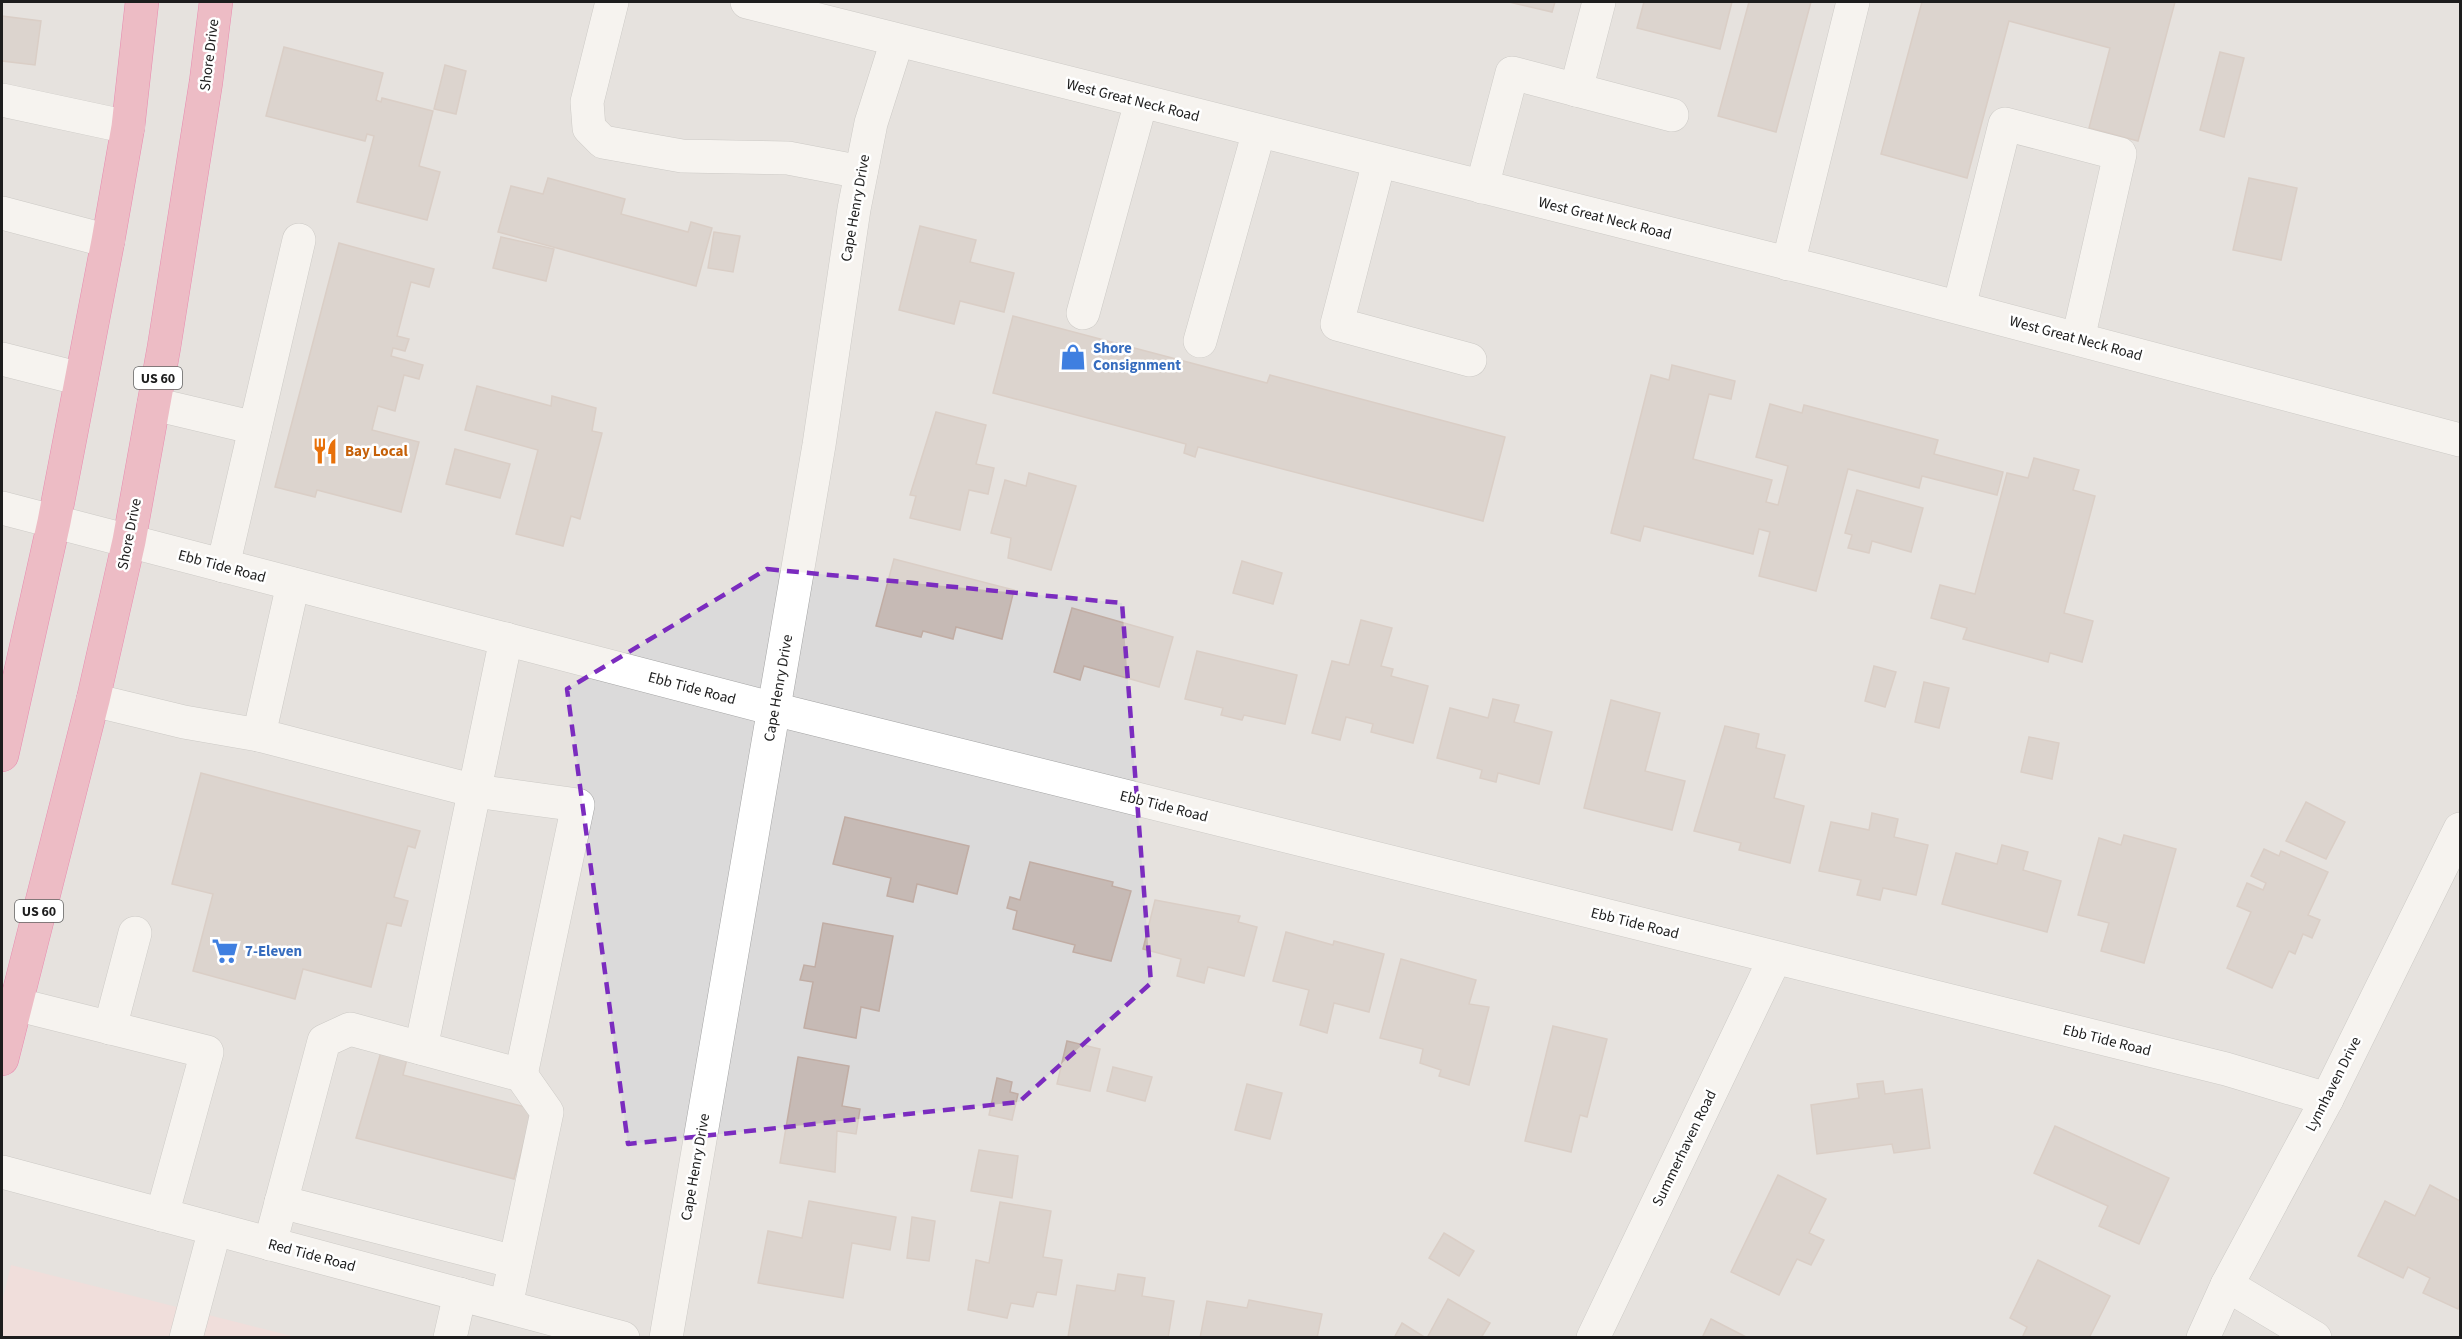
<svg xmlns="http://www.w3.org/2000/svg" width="2462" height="1339" viewBox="0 0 2462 1339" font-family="'Source Sans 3',sans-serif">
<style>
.residential{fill:#dbdada}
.commercial{fill:#f1d0d2}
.building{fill:#c6bab5;stroke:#c1ada4;stroke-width:1.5}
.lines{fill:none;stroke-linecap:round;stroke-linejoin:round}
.minor-casing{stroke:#a4a4a4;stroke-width:34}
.highway-casing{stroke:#df1c73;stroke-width:34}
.minor{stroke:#fff;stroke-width:33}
.highway{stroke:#ea85a2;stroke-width:33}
.marked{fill:none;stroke:#7b2cbf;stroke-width:4.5;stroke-dasharray:12 8;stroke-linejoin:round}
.labels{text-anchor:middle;stroke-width:5;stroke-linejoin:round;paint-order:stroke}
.shield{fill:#fff;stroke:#616161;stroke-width:1.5}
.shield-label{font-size:14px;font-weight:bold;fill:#1d1d1d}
.street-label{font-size:15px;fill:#1d1d1d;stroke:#fff}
.shop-label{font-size:15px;font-weight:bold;fill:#366cbe;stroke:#fff;text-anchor:start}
.food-label{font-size:15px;font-weight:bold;fill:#c56008;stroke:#fff;text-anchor:start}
</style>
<rect width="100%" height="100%" fill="#efe9e2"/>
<rect class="residential" x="2" y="2" width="2458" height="1335"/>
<polygon class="commercial" points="11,1265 296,1337 2,1338 2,1302"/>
<g class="building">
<polygon points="1509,2 1555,2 1552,12"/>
<polygon points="1644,2 1732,2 1720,49 1637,28"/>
<polygon points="1749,2 1811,2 1776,132 1718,116"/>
<polygon points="1922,2 2175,2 2138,141 2089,128 2110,48 2009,21 1967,178 1881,154"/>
<polygon points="2,16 41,21 35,65 2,61"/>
<polygon points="284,47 383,73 376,100 381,102 382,98 433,111 419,166 440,172 427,220 357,202 374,136 367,134 365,141 266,116"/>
<polygon points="2220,52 2244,58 2224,137 2200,130"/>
<polygon points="445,65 466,71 456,114 434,109"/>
<polygon points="548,178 625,199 621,214 688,232 691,222 712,228 696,286 498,232 511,186 543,194"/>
<polygon points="2249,178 2297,188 2281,260 2233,250"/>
<polygon points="920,226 976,240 970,262 1014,273 1004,312 960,301 954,324 899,310"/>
<polygon points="714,232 740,236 733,272 708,268"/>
<polygon points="501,237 554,249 546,281 493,268"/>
<polygon points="339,243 434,269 429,287 411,282 397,336 409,339 405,351 393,348 391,356 423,365 419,379 404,375 395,411 378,406 372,430 419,442 401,512 317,490 315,497 275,487"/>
<polygon points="1013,316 1267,383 1270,375 1505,437 1483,521 1198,447 1195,457 1184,453 1186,444 993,393"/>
<polygon points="1672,365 1735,381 1731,399 1709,394 1693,459 1772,480 1766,502 1778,505 1788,466 1756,457 1770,404 1802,413 1804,405 1938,440 1934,454 2003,472 1997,495 1922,476 1919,488 1848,469 1816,591 1759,576 1770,532 1759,529 1753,554 1644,526 1640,541 1611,533 1651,375 1669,380"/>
<polygon points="477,386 551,406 552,396 596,408 592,431 602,433 580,519 571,516 563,546 516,534 538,450 465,430"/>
<polygon points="936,412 986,425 976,464 994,468 988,494 969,490 960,530 910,518 916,496 910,495"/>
<polygon points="455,449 510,464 500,498 446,484"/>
<polygon points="2034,458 2079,470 2073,490 2095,496 2064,613 2093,621 2082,662 2050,653 2048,662 1963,639 1967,628 1931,618 1940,585 1975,594 2007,473 2028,478"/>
<polygon points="1029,473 1076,486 1051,570 1008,558 1011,538 991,533 1005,480 1026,486"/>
<polygon points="1857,490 1923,508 1911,552 1872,541 1869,553 1848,548 1852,535 1845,533"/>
<polygon points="894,559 1014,590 1002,639 956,627 953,639 923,631 921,637 876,626"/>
<polygon points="1242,561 1282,573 1273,604 1233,593"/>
<polygon points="1072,608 1173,637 1159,687 1084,666 1080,680 1054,672"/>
<polygon points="1361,620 1392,628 1381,666 1393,669 1391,676 1428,686 1413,743 1371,732 1373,724 1346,717 1340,740 1312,733 1332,661 1349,665"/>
<polygon points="1197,651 1297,675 1285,724 1244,715 1242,720 1221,715 1223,708 1185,699"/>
<polygon points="1874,666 1896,672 1885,707 1865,701"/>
<polygon points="1924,682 1949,688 1939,728 1915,722"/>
<polygon points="1493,699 1519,705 1514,722 1552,732 1539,784 1498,773 1496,782 1480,778 1482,770 1437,758 1450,708 1488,718"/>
<polygon points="1611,700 1660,713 1645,771 1685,781 1672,830 1584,808"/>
<polygon points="1725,726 1759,734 1756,748 1785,755 1774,798 1804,806 1790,863 1739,850 1741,843 1694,831"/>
<polygon points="2029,737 2059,743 2052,779 2021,772"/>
<polygon points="201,773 420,831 415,848 408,846 394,897 408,901 401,926 387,923 371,987 303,969 295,999 193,971 213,894 172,884"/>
<polygon points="2306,802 2345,822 2326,859 2286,841"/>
<polygon points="1872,813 1898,819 1894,837 1928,845 1916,895 1883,888 1880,900 1857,895 1861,880 1819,871 1831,822 1869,830"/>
<polygon points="845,817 969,846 957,894 917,884 913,902 887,896 891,878 833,864"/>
<polygon points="2124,835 2176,849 2144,963 2101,951 2109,923 2078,915 2099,838 2121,845"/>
<polygon points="2002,845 2028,852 2023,870 2061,881 2047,932 1942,904 1956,853 1997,864"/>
<polygon points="2264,849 2279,856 2281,851 2328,872 2308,915 2320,920 2312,938 2303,934 2295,954 2289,951 2272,988 2227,968 2251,912 2237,906 2247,883 2263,890 2266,883 2251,876"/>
<polygon points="1030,862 1113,882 1112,886 1131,891 1111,961 1073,952 1075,945 1013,929 1017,911 1007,908 1010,897 1020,900"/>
<polygon points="1155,900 1240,916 1238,922 1257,927 1244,976 1208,967 1204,983 1177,976 1181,959 1143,949"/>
<polygon points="823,923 893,936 879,1011 861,1007 856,1038 804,1028 813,982 800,980 804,965 815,967"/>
<polygon points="1286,932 1333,945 1334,941 1384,954 1369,1012 1334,1003 1327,1033 1300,1025 1309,990 1273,981"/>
<polygon points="1401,959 1476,980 1469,1004 1489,1007 1469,1085 1439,1076 1441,1070 1420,1063 1423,1049 1380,1038"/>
<polygon points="1553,1026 1607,1039 1587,1117 1580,1115 1571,1152 1525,1141"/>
<polygon points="1067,1041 1100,1049 1090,1091 1057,1084"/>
<polygon points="381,1052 407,1059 403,1075 533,1109 514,1179 356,1138"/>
<polygon points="798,1057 849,1066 842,1106 860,1109 856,1134 837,1131 835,1172 780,1163"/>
<polygon points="1113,1067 1152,1077 1145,1101 1107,1091"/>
<polygon points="997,1078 1012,1082 1010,1092 1018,1094 1012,1120 989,1115"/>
<polygon points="1883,1081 1885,1094 1922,1089 1930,1148 1894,1153 1892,1144 1817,1154 1811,1105 1859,1098 1857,1084"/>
<polygon points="1247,1084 1282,1093 1270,1139 1235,1130"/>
<polygon points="2055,1126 2169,1178 2139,1244 2099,1226 2108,1206 2034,1173"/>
<polygon points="979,1150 1018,1156 1012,1198 971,1191"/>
<polygon points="1778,1175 1826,1199 1809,1233 1824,1240 1811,1265 1797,1259 1779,1295 1731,1272"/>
<polygon points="2430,1185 2460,1201 2460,1303 2458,1309 2423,1293 2430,1278 2408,1267 2403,1278 2358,1256 2385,1201 2415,1216"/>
<polygon points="809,1201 896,1217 890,1250 852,1243 843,1298 758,1283 768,1231 802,1238"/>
<polygon points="1000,1202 1051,1211 1043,1257 1062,1260 1056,1295 1037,1292 1033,1307 1011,1303 1007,1318 968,1310 976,1260 989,1263"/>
<polygon points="912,1217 935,1221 929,1261 907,1258"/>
<polygon points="1444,1233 1474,1251 1459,1276 1429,1258"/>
<polygon points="2038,1260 2110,1296 2089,1338 2022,1338 2027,1327 2010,1318"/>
<polygon points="1118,1274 1145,1278 1142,1296 1174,1301 1168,1338 1068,1337 1077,1285 1115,1291"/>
<polygon points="1448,1299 1490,1323 1481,1338 1427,1338"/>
<polygon points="1249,1300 1322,1314 1317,1338 1200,1338 1207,1301 1247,1308"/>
<polygon points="1711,1319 1748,1338 1702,1338"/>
<polygon points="1402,1323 1426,1338 1394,1338"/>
</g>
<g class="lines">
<g class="minor-casing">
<g id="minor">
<polyline points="612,2 587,102 589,128 603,142 682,156 788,158 861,172"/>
<polyline points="747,2 1827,273 2460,440"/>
<polyline points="1576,90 1599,2"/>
<polyline points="2,100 128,127"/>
<polyline points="1379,162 1337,324 1470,360"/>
<polyline points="1482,187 1512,73 1672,115"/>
<polyline points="2,213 108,241"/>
<polyline points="1788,264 1853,2"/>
<polyline points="1959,307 2005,124 2120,154 2078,339"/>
<polyline points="1083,313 1141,102"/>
<polyline points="1200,341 1259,131"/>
<polyline points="2,359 81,379"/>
<polyline points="154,404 255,428"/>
<polyline points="2,508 774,709 2226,1069 2327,1099"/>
<polyline points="223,566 299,240"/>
<polyline points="293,584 259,735 475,791 578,805 521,1075"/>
<polyline points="93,700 184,722 259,735"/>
<polyline points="15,1004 207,1052 162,1215"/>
<polyline points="110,1028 135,933"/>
<polyline points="421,1048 506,639"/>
<polyline points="2,1172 623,1338"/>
<polyline points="281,1202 515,1262"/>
<polyline points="270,1244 324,1041 350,1029 521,1075 547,1112 506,1306"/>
<polyline points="2227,1285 2315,1338"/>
<polyline points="186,1338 215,1229"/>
<polyline points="450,1338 460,1294"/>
<polyline points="666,1338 819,445 854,209 871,123 897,41"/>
<polyline points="1593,1338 1775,958"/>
<polyline points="2203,1338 2227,1285 2327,1099 2460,829"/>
</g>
</g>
<g class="highway-casing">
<g id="highway">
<polyline points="2,755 54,522 108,241 128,127 142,2"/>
<polyline points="2,1059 93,700 129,541 164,347 206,82 216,2"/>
</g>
</g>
<use href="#minor" class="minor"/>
<use href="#highway" class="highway"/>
</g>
<path d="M0 0H2462V1339H0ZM767 569 1122 603 1151 983 1019 1102 628 1144 567 689Z" fill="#efe9e2" fill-opacity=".55" fill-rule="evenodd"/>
<path class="marked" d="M767 569 1122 603 1151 983 1019 1102 628 1144 567 689Z"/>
<defs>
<g id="shop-bare" transform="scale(2.07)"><path d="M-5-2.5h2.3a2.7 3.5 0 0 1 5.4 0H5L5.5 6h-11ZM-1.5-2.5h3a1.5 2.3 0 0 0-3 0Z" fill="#3f7fe0" stroke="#fff" stroke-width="2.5" paint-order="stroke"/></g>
<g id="restaurant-bare" transform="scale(2.07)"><path d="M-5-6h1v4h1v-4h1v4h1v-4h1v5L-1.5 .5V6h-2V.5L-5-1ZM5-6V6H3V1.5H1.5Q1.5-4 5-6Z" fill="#e8710a" stroke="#fff" stroke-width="2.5" paint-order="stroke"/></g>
<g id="supermarket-bare" transform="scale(2.07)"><path d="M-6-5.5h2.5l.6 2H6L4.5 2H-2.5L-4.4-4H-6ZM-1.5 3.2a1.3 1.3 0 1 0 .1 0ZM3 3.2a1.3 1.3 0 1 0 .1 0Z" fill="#3f7fe0" stroke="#fff" stroke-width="2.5" paint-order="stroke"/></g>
</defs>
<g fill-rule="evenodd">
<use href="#shop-bare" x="1073" y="357"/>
<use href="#restaurant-bare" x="325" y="451"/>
<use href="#supermarket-bare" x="225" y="951"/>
</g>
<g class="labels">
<g class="shield">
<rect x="134" y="367" width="48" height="22" rx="4.5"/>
<rect x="15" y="900" width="48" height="22" rx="4.5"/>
</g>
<g class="shield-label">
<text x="158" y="383">US 60</text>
<text x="39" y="916">US 60</text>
</g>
<g class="street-label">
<text transform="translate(209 55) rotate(-83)" y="5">Shore Drive</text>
<text transform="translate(1133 100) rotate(14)" y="5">West Great Neck Road</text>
<text transform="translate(855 208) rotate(-80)" y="5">Cape Henry Drive</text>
<text transform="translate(1605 218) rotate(14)" y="5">West Great Neck Road</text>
<text transform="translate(2076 338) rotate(15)" y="5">West Great Neck Road</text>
<text transform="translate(129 534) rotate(-79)" y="5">Shore Drive</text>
<text transform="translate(222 566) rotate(15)" y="5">Ebb Tide Road</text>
<text transform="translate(692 688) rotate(15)" y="5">Ebb Tide Road</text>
<text transform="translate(778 688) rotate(-80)" y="5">Cape Henry Drive</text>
<text transform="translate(1164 806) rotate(14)" y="5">Ebb Tide Road</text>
<text transform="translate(1635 923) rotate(14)" y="5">Ebb Tide Road</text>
<text transform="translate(2107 1040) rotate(14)" y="5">Ebb Tide Road</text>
<text transform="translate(2333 1084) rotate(-63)" y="5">Lynnhaven Drive</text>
<text transform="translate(1684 1148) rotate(-64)" y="5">Summerhaven Road</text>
<text transform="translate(695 1167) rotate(-80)" y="5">Cape Henry Drive</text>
<text transform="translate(312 1255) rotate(15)" y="5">Red Tide Road</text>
</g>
<g class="shop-label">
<text x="1093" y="353">Shore<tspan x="1093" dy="17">Consignment</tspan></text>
<text x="245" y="956">7-Eleven</text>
</g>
<g class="food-label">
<text x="345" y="456">Bay Local</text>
</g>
</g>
<rect width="2462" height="1339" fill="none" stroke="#1d1d1d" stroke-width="6"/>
</svg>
